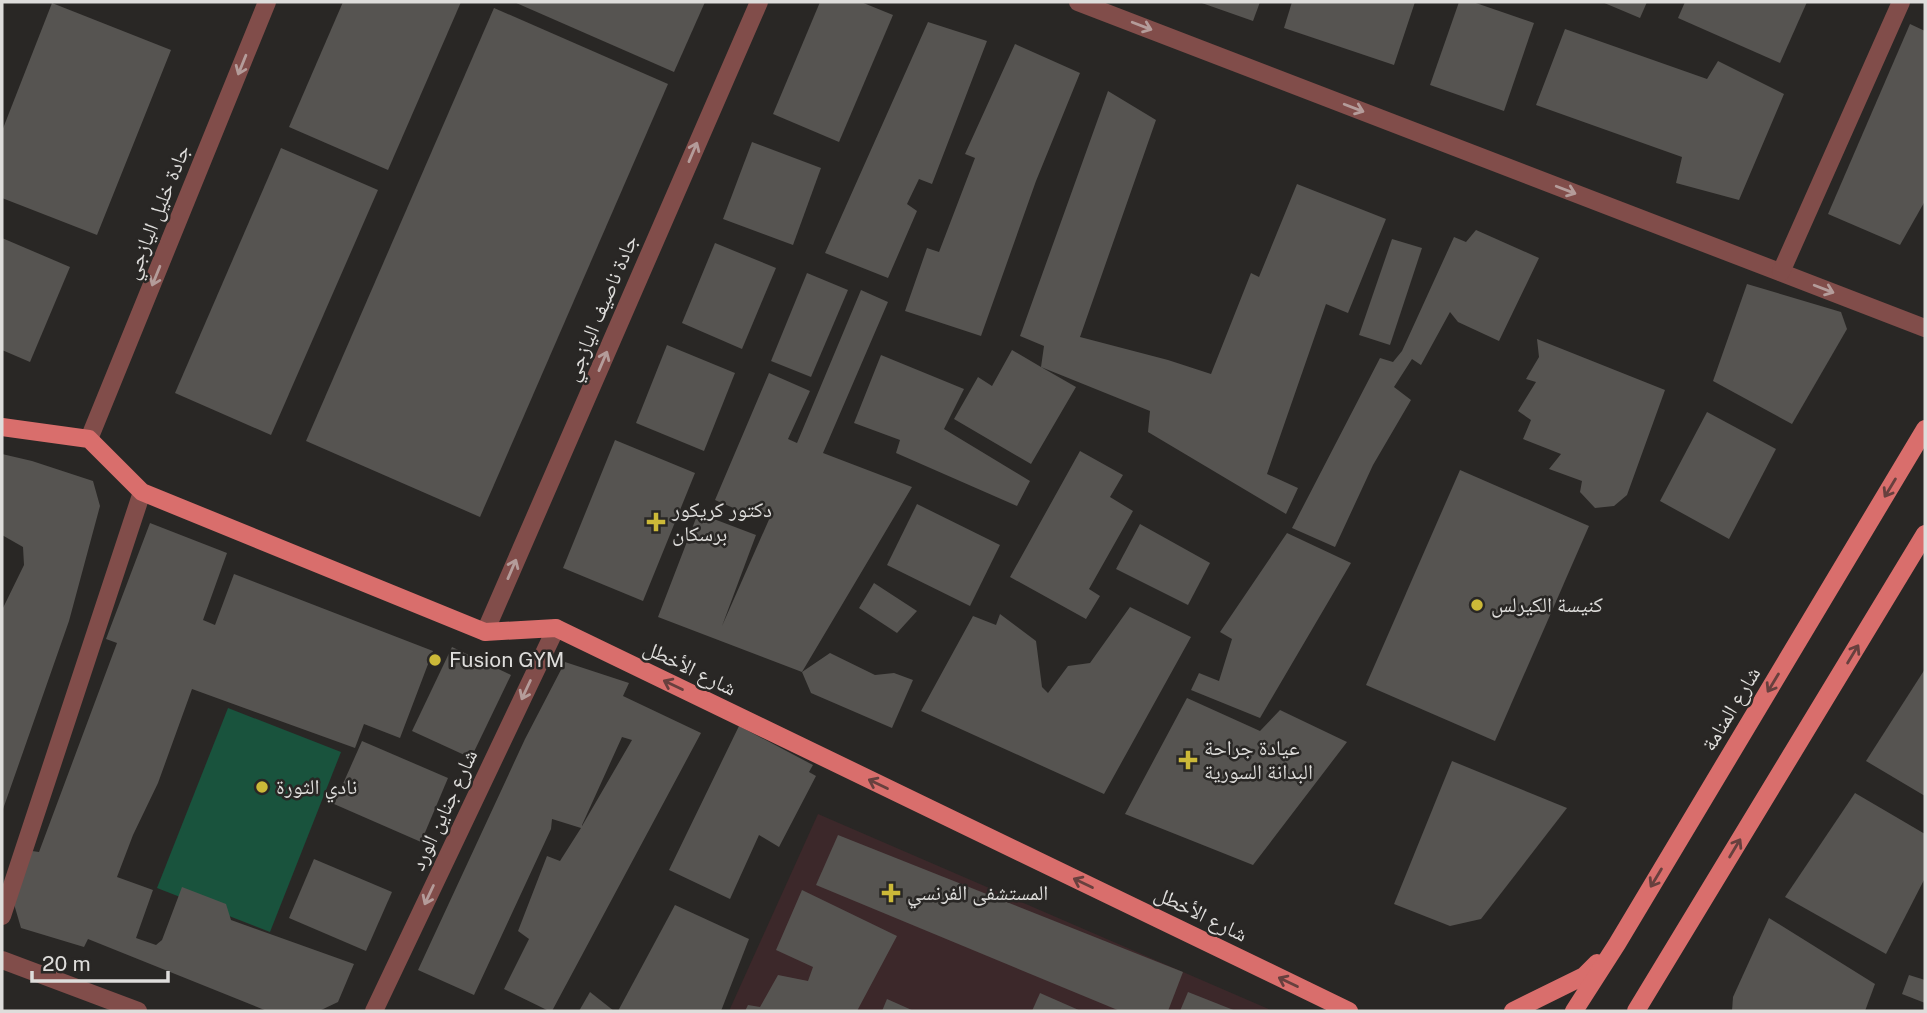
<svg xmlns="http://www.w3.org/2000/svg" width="1927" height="1013" viewBox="0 0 1927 1013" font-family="'Public Sans','Noto Naskh Arabic',sans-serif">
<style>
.medical{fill:#3c282a}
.green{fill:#19533d}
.building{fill:#565451;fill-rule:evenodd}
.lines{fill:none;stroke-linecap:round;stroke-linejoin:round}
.minor{stroke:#814d4a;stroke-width:18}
.major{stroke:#d96e6c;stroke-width:18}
.oneway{stroke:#b49c9a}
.oneway2{stroke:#67403e}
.poi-dot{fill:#ccb938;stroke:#292725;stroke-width:2.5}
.labels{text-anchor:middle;stroke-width:5;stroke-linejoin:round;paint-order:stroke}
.street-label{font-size:21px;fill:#dedddb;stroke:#292725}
.poi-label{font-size:21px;fill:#dedddb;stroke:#292725;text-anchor:start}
</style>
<rect width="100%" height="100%" fill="#292725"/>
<polygon class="medical" points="818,814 1273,1011 729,1011"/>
<polygon class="green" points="228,708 341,752 270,932 157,888"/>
<g class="building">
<polygon points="343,2 461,2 388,170 289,127"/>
<polygon points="514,2 705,2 674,72"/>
<polygon points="820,2 861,2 893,15 839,142 773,114"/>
<polygon points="1199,2 1260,2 1253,21"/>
<polygon points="1292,2 1415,2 1394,65 1284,28"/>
<polygon points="1459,2 1473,2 1534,23 1504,111 1430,85"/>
<polygon points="1602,2 1647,2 1640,18"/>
<polygon points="1685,2 1807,2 1780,63 1678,18"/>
<polygon points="52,3 171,50 97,235 2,198 2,131"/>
<polygon points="494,8 668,84 480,517 306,441"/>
<polygon points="928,22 987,41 932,184 919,179 907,204 917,211 888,278 825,253"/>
<polygon points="1910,24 1925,31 1925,201 1900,245 1828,214"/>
<polygon points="1565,29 1707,79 1718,61 1784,94 1739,200 1676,183 1682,157 1536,105"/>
<polygon points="1015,44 1080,73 1036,181 981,336 905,311 927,248 939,252 975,158 965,154"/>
<polygon points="1108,91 1156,120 1080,337 1168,360 1211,374 1251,273 1259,277 1297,184 1386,219 1348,313 1326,304 1267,474 1298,488 1286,514 1148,432 1150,411 1041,367 1076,387 1031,464 954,419 978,377 992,386 1012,350 1041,367 1044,346 1020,336"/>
<polygon points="752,142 821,168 793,245 723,219"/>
<polygon points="281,148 378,190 271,435 175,393"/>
<polygon points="1476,230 1539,258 1499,341 1458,322 1450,312 1421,365 1412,359 1394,387 1411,400 1373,465 1335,547 1292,528 1380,358 1393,362 1402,351 1454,237 1466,242"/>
<polygon points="2,238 70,267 30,362 2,350"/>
<polygon points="1392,239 1422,248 1390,345 1359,335"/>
<polygon points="715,243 776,268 742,349 682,323"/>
<polygon points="807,273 848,290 811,377 771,361"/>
<polygon points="1747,284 1841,312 1847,329 1792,424 1713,381"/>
<polygon points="861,290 888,302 823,453 912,487 802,672 658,617 698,513 756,535 722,626 771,515 757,510 754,517 715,500 769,373 810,391 788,439 797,443"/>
<polygon points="1537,339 1665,390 1627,495 1614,506 1595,508 1580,492 1582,481 1549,469 1561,454 1523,439 1531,420 1518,411 1536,382 1526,379 1539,357"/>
<polygon points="667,345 735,373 704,451 636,423"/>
<polygon points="881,355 964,389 944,429 1030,481 1017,506 896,453 900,440 854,423"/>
<polygon points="1707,412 1776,449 1729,539 1660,501"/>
<polygon points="615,440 695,473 643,601 563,568"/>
<polygon points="1080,451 1123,475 1110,497 1133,511 1089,589 1100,596 1086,619 1010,577"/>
<polygon points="2,454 32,461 93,481 100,506 69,621 2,812 2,610 24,565 23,547 2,535"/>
<polygon points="1460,470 1589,526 1495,741 1366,685"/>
<polygon points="917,504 1000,545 970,606 887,565"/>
<polygon points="150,523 227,553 203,620 215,625 234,574 433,651 400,738 364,724 355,748 192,689 158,783 133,835 117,877 153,890 136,938 156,945 162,940 182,887 226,904 231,920 354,964 338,1002 319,1011 267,1011 88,939 84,947 21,928 14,904 32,851 39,852 117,643 106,639"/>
<polygon points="1140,524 1210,563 1188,605 1116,569"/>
<polygon points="1287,533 1351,563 1260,718 1191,690 1199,673 1219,681 1232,639 1220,632"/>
<polygon points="874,583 917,611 897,633 859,608"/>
<polygon points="1130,607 1191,637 1104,794 921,711 973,616 996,625 1000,614 1036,641 1042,687 1048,693 1068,666 1090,663"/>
<polygon points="452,647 511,675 471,758 412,731"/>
<polygon points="830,653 875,675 894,673 913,680 892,728 811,693 802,672"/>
<path d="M565 662 629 683 623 696 701 733 552 1011H549L504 989 529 939 518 931 547 856 560 861 581 828 552 819 551 829 474 995 418 970 525 739ZM622 737 632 740 582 826V825Z"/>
<polygon points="1925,669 1925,796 1866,761"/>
<polygon points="1187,698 1260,731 1280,710 1347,742 1253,865 1125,814"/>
<polygon points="739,726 813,765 809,772 816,776 779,847 759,835 730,899 669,870"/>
<polygon points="362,741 448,778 421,842 334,804"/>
<polygon points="1452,761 1567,808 1481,919 1450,926 1394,904"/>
<polygon points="1855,793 1925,834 1925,878 1886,954 1785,897"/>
<polygon points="838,835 1183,972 1168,1011 1120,1011 816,885"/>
<polygon points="314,859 392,892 366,951 289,918"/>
<polygon points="802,890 897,936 857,1011 745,1011 748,1005 760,1007 778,975 808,981 813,967 776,950"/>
<polygon points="675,905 749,939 721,1011 618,1011"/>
<polygon points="1769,918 1875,984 1865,1011 1732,1011 1733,997"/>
<polygon points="1909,975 1925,980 1925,1003 1902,994"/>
<polygon points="590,992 614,1011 579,1011"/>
<polygon points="1188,992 1236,1011 1180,1011"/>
<polygon points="1040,993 1081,1011 1032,1011"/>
<polygon points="887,999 914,1011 882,1011"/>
</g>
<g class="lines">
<g class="minor">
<polyline points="1078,2 1925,328"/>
<polyline points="1781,272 1901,2"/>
<polyline points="89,439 267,2"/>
<polyline points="485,632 759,2"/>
<polyline points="2,916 142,492"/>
<polyline points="2,960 138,1011"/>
<polyline points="374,1011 556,628"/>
</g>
<g class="major">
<polyline points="2,427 89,439 142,492 485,632 556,628 1349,1011"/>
<polyline points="1513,1011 1584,976 1597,963"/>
<polyline points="1574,1011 1617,944 1925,429"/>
<polyline points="1636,1011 1925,534"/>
</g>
</g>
<defs><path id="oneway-shaft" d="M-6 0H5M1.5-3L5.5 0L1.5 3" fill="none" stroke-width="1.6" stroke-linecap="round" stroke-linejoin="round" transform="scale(1.75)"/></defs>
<g class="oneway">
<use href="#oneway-shaft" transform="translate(1142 26) rotate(21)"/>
<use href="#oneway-shaft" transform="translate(242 65) rotate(112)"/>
<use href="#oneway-shaft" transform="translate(1354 108) rotate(21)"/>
<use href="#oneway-shaft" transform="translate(693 152) rotate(-67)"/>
<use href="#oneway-shaft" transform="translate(1566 190) rotate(21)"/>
<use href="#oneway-shaft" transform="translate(156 276) rotate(112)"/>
<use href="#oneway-shaft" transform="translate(1824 289) rotate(21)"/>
<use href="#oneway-shaft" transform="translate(603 361) rotate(-67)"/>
<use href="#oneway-shaft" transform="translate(512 569) rotate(-67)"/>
<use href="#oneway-shaft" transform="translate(526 690) rotate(115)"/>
<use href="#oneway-shaft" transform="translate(429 895) rotate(115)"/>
</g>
<g class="oneway2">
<use href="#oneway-shaft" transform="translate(1890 488) rotate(121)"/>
<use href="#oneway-shaft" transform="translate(1853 654) rotate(-59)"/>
<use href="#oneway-shaft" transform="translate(1773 683) rotate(121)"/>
<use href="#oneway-shaft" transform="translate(673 685) rotate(-154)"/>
<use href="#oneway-shaft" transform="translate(878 784) rotate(-154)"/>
<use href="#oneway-shaft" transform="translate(1735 848) rotate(-59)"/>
<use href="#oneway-shaft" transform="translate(1656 878) rotate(121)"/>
<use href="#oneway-shaft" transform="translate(1083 883) rotate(-154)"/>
<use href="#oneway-shaft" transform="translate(1288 982) rotate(-154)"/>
</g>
<g class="poi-dot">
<path d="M652.5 511.5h7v7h7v7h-7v7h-7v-7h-7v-7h7z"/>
<circle cx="1477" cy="605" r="7"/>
<circle cx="435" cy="660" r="7"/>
<path d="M1184.5 749.5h7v7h7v7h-7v7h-7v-7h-7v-7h7z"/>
<circle cx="262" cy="787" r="7"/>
<path d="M887.5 882.5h7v7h7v7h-7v7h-7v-7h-7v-7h7z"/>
</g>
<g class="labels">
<g class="street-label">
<text transform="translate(157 212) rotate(-68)" y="7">جادة خليل اليازجي</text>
<text transform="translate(601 308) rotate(-67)" y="7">جادة ناصيف اليازجي</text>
<text transform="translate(690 668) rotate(26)" y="7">شارع الأخطل</text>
<text transform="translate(1731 709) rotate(-59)" y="7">شارع المنامة</text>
<text transform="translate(444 810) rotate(-65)" y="7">شارع جناين الورد</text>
<text transform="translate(1201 914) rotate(26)" y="7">شارع الأخطل</text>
</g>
<g class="poi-label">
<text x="672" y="517">دكتور كريكور<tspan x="672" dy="24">برسكان</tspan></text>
<text x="1491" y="612">كنيسة الكيرلس</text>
<text x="449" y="667">Fusion GYM</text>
<text x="1204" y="755">عيادة جراحة<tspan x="1204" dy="24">البدانة السورية</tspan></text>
<text x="276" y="794">نادي الثورة</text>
<text x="907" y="900">المستشفى الفرنسي</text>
</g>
</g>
<rect width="1927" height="1013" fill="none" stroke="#dedddb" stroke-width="7"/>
<path d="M32 971v10h136v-10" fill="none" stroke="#dedddb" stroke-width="3.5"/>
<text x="42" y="971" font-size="21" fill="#dedddb" stroke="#292725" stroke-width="5" paint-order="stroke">20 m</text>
</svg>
